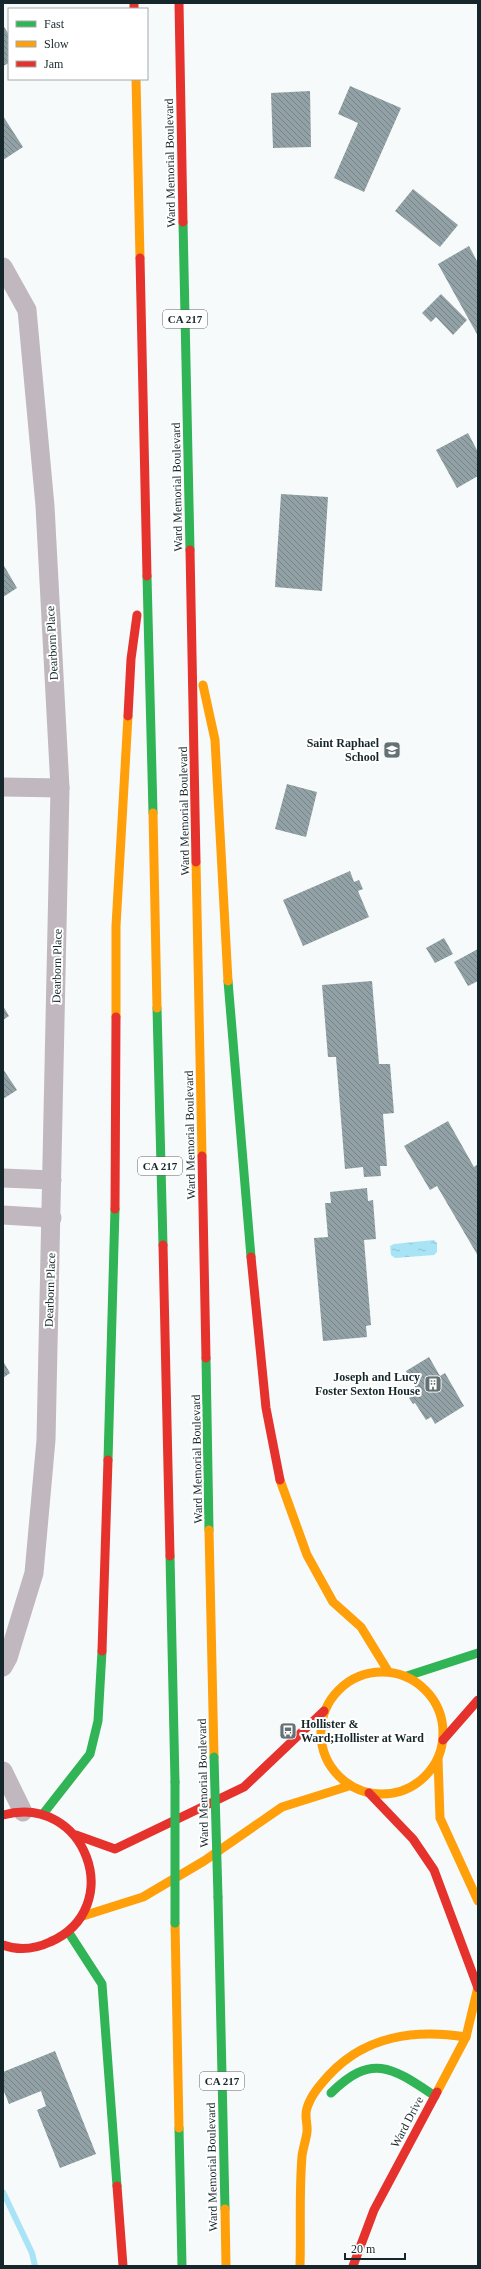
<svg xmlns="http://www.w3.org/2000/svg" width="481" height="2269" viewBox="0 0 481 2269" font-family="'Times New Roman',serif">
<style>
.water{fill:url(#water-ripples)}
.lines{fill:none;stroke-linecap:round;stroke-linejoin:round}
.stream{stroke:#a8e4f5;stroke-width:6}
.building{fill:url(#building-back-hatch)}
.street{stroke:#c1b7bf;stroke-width:19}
.fast{stroke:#30b455;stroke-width:9}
.slow{stroke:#ff9f0a;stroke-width:9}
.jam{stroke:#e5322d;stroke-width:9}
.fast-bridge{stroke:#30b455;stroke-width:9}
.labels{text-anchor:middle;stroke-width:4;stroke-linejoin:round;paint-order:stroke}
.shield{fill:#fff;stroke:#5c686b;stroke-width:1}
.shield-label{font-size:11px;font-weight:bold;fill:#16272c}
.street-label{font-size:12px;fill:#16272c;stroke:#fff}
.poi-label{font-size:12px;font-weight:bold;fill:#16272c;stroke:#fff;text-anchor:end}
</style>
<defs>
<pattern id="water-ripples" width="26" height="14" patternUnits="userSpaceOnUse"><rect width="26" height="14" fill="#a8e4f5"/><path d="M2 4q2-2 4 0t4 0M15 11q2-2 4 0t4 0" fill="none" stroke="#90c4d2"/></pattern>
<pattern id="building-back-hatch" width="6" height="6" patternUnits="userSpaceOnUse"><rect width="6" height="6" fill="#92a1a5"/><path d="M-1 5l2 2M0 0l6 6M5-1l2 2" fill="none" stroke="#768387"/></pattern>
</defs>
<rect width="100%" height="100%" fill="#f6fafb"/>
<polygon class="water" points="434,1240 437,1243 437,1252 434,1255 395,1258 391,1255 390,1246 394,1244"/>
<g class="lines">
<polyline class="stream" points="3,2192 32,2253 35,2266"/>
</g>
<g class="building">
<polygon points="3,25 9,35 9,63 3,66"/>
<polygon points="350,86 401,108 364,192 334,178 358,123 338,114"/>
<polygon points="310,91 311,147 273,148 271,93"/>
<polygon points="3,116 23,147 3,160"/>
<polygon points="413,189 458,225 440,247 395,211"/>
<polygon points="469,246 478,263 478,336 438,264"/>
<polygon points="441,294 467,320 453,335 436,317 431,322 422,313"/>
<polygon points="468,433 478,452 478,476 457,488 436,450"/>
<polygon points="281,494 328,497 322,591 275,587"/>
<polygon points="3,564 17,588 3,597"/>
<polygon points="287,784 317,792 306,837 275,829"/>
<polygon points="350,871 354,882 359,880 363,889 358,891 369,917 303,946 283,900"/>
<polygon points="444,938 453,954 435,963 426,948"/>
<polygon points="478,949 478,981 468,986 454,962"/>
<polygon points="372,981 379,1064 390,1064 394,1113 383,1114 387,1166 380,1166 381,1176 364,1177 363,1167 345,1169 336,1057 328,1057 322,985"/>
<polygon points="3,1006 9,1016 3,1020"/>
<polygon points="3,1069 17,1090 3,1099"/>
<polygon points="448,1121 474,1167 478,1164 478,1256 437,1186 430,1190 404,1146"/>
<polygon points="367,1188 368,1201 373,1200 376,1239 364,1240 371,1325 366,1326 367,1337 323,1341 314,1238 328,1237 325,1203 331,1203 330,1192"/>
<polygon points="429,1357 440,1376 445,1373 464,1406 435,1424 431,1417 426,1420 415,1403 413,1404 409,1398 418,1392 406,1371"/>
<polygon points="3,1361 10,1373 3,1378"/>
<polygon points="55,2051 96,2154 60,2168 37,2110 46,2106 41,2091 9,2104 3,2089 3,2072"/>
</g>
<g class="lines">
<g class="street">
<polyline points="3,267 27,310 45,506 60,788 46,1440 34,1573 8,1658 3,1667"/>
<polyline points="3,787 60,788"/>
<polyline points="3,1178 52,1180"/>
<polyline points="3,1215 52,1218"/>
<polyline points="3,1771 23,1812"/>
</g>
<g class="fast">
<polyline points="183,222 190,550"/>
<polyline points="147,576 153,813"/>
<polyline points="228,981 251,1257"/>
<polyline points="157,1008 163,1245"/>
<polyline points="206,1358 209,1530"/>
<polyline points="108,1460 115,1209"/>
<polyline points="170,1556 175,1782"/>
<polyline points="407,1676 478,1653"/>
<polyline points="43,1814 90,1754 98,1721 102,1651"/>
<polyline points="218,1897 225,2209"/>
<polyline points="69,1933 102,1984 117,2186"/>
<path d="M331 2093C372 2052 393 2068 435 2096"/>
<polyline points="179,2128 182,2266"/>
</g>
<g class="slow">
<polyline points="136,79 140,258"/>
<polyline points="203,685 215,740 228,981"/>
<polyline points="153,813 157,1008"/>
<polyline points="196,862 202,1156"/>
<polyline points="116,1017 116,926 128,716"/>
<polyline points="280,1480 307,1555 333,1602 361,1627 388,1671"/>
<polyline points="209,1530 214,1757"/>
<circle cx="382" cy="1733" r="61"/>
<polyline points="438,1759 440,1818 478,1901"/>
<polyline points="83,1916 143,1897 204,1861 282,1807 349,1786"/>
<polyline points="175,1923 179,2128"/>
<polyline points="437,2092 466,2037 478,1987"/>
<polyline points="225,2209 226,2266"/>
<path d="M300 2266C301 2229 299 2193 302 2156 303 2148 306 2140 307 2132 308 2124 304 2116 307 2108 311 2095 320 2085 329 2075 366 2035 415 2029 466 2037"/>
</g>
<g class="jam">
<polyline points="134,3 134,9"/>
<polyline points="179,3 183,222"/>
<polyline points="140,258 147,576"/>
<polyline points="190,550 196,862"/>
<polyline points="128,716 131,659 137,615"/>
<polyline points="202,1156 206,1358"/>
<polyline points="115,1209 116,1017"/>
<polyline points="163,1245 170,1556"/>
<polyline points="251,1257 266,1408 280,1480"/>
<polyline points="102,1651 108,1460"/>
<polyline points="443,1740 478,1700"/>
<polyline points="369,1793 413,1839 434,1870 478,1988"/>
<path d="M3 1815C85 1792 128 1908 50 1942 35 1949 19 1951 3 1945"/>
<polyline points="76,1835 115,1849 244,1787 324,1711"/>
<polyline points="117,2186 123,2266"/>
<polyline points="353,2266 374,2210 437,2092"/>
</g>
<g class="fast-bridge">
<polyline points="214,1757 218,1897"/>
<polyline points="175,1782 175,1923"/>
</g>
</g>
<defs>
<g id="school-square" transform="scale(0.9)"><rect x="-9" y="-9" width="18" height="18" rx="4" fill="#647174" stroke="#fff"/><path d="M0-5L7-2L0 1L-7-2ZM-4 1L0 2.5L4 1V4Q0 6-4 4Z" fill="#fff"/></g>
<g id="building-square" transform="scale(0.9)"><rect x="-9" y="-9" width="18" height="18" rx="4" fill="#647174" stroke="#fff"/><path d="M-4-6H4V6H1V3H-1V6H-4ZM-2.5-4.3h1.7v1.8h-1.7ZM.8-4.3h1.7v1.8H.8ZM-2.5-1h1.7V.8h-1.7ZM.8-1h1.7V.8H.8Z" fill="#fff"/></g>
<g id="bus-square" transform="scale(0.9)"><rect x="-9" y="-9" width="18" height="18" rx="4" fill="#647174" stroke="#fff"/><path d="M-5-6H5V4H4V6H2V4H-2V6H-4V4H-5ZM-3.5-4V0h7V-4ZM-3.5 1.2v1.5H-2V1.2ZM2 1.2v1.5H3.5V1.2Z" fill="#fff"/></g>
</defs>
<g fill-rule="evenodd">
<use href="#school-square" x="392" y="750"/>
<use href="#building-square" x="433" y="1384"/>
<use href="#bus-square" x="288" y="1731"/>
</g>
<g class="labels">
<g class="shield">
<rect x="163" y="310" width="44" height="18" rx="3"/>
<rect x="138" y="1157" width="44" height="18" rx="3"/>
<rect x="200" y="2072" width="44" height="18" rx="3"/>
</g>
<g class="shield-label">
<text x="185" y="323">CA 217</text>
<text x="160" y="1170">CA 217</text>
<text x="222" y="2085">CA 217</text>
</g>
<g class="street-label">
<text transform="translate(170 163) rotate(-91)" y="4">Ward Memorial Boulevard</text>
<text transform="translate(177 487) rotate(-91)" y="4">Ward Memorial Boulevard</text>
<text transform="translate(52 643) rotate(-93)" y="4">Dearborn Place</text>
<text transform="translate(184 811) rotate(-91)" y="4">Ward Memorial Boulevard</text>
<text transform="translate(57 966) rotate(-89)" y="4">Dearborn Place</text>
<text transform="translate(190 1135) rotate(-91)" y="4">Ward Memorial Boulevard</text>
<text transform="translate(50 1290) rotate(-88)" y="4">Dearborn Place</text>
<text transform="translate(197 1459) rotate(-91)" y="4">Ward Memorial Boulevard</text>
<text transform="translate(203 1783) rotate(-91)" y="4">Ward Memorial Boulevard</text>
<text transform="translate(407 2122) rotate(-62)" y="4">Ward Drive</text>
<text transform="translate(212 2167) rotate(-91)" y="4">Ward Memorial Boulevard</text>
</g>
<g class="poi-label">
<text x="379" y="747">Saint Raphael<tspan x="379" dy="14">School</tspan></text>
<text x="420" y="1381">Joseph and Lucy<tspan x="420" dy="14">Foster Sexton House</tspan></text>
<text x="301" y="1728" text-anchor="start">Hollister &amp;<tspan x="301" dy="14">Ward;Hollister at Ward</tspan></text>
</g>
</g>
<rect width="481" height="2269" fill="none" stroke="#16272c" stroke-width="8"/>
<rect x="8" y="8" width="140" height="72" fill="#ffffff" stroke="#a2a9ab"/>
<rect x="16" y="21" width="20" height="6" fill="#30b455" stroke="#a2a9ab"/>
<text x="44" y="28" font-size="12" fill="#16272c">Fast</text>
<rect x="16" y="41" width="20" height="6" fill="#ff9f0a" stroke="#a2a9ab"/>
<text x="44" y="48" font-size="12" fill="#16272c">Slow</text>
<rect x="16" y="61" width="20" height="6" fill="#e5322d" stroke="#a2a9ab"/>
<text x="44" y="68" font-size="12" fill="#16272c">Jam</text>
<path d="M345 2253v6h60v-6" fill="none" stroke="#16272c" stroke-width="2"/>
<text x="351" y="2253" font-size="12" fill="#16272c" stroke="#ffffff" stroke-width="3" paint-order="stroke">20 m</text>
</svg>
